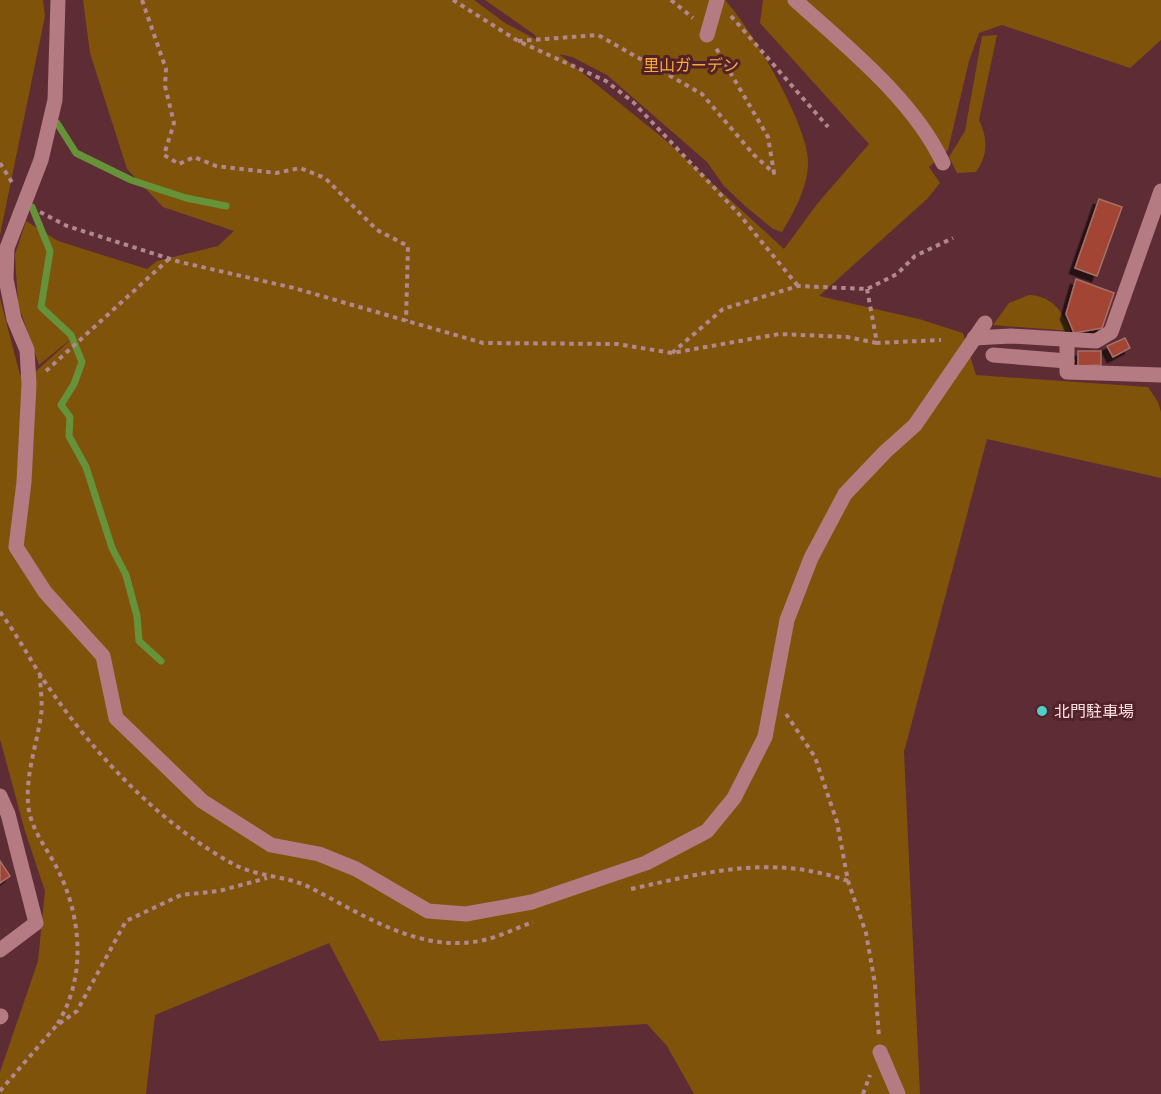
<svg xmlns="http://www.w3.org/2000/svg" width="1161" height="1094" font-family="Mulish,'Noto Sans JP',sans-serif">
	<defs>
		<filter id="shadow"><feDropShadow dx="-5.5" dy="5.5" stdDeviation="0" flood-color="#0009"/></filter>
	</defs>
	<rect width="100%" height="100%" fill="#5d2c34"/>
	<g fill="#80530b">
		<path d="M 0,0 L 43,0 L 45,16 L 0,235 Z"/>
		<path d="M 83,0 L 474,0 L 505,23 L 537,40 L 535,35 L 485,0 L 725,0 C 751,28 809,126 808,163 C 808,187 794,212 782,232 L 773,229 L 745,206 L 724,186 L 707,162 L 607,75 L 572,57 L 559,54 L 664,139 L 784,249 L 817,204 L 869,144 L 760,23 L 763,0 L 1161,0 L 1161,40 L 1130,68 L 1002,25 L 979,33 L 969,61 L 948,150 L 929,167 L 940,183 L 927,199 L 819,296 L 919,319 L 963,333 L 976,375 L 1148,387 L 1158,402 L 1161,412 L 1161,478 L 987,439 L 904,752 L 920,1094 L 694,1094 L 667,1046 L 647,1024 L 380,1041 L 329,943 L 155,1015 L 146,1094 L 0,1094 L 0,1072 L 38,961 L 45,891 L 25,831 L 0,739 L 0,298 L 20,375 L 34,373 L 78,333 L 39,365 L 18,304 L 15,255 L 26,221 L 58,241 L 147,269 L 157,261 L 218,246 L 234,231 L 163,207 L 127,169 L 90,53 Z"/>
		<path d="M 997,35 L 979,120 C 988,139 988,155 976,172 L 957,173 L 949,157 L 965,131 L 982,36 Z"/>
		<path d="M 1029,295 C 1052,296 1062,311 1071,331 L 993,325 L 1009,303 Z"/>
	</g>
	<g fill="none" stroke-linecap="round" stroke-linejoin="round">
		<g stroke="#66933a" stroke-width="7">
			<path d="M 57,123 L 76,153 L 131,180 L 186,198 L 226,206"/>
			<path d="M 32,207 L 50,251 L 41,307 L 71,335 L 82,362 L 74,384 L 61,405 L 70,417 L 69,436 L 86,467 L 112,548 L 126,575 L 137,616 L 139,641 L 161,661"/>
		</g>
	</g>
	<g fill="#a24434" stroke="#a77166" stroke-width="1.5" filter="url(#shadow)">
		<path d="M 1099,199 L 1122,207 L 1097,276 L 1075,268 Z"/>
		<path d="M 1076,279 L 1114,293 L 1102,328 L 1074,333 L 1066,314 Z"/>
		<path d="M 1125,338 L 1130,348 L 1113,357 L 1107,346 Z"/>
		<path d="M 1078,351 L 1101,351 L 1101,365 L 1078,366 Z"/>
		<path d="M 0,861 L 10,876 L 0,883 Z"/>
	</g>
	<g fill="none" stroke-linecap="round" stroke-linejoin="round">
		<g stroke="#b0888e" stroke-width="4" stroke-dasharray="4.5 4.5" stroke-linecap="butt">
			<path d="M 142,0 L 166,69 L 165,86 L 174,123 L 164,155 L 179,164 L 194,157 L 216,166 L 276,173 L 300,168 L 325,178 L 377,230 L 408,246 L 406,321"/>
			<path d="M 453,0 L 518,41 L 606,81 L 633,102 L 738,213 L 798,286"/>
			<path d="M 671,0 L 693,18"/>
			<path d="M 731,16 L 828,127"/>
			<path d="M 518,41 L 598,35 L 702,94 L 754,155 L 774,173 L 768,137 L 716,48"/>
			<path d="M 0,163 L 13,184"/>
			<path d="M 40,212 L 67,226 L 180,262 L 294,288 L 483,343 L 617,344 L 672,353 L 779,334 L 847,337 L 877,343"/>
			<path d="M 867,289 L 877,343 L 941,340"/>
			<path d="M 672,353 L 723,309 L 798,286 L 867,289 L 897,274 L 915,256 L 953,238"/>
			<path d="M 46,371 L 170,258"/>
			<path d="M 0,612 C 15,632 26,652 39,673 C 88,748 156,822 235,865 C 259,877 287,876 309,887 C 360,913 414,950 473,942 C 493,940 514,929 533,922"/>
			<path d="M 40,674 C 40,687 43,702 41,715 C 37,744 26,773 28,802 C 29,827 46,847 57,868 C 82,917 87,979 56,1026"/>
			<path d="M 786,714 L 815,757 L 837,822 L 848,881 L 866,933 L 875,984 L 879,1037"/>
			<path d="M 631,889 C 708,872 771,854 848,881"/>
			<path d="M 0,1091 L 56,1026 L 77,1011 L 126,921 L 181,895 L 219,891 L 267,878"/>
			<path d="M 863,1094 L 870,1075"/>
		</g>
		<g stroke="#b47b82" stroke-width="15">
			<path d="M 58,0 L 55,100 L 41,160 L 7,248 L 6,279 L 14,319 L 27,350 L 29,384 L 24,482 L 16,547 L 45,592 L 103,656 L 116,718 L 202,801 L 271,845 L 319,854 L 356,869 L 428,911 L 466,914 L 532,902 L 646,863 L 707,831 L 734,798 L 765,737 L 787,620 L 811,558 L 845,494 L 885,452 L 915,425 L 985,323"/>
			<path d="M 795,0 C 846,46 914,100 943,163"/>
			<path d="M 707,35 L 717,0"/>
			<path d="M 974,338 L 1011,336 L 1096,341 L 1111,332 L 1161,191"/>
			<path d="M 1067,340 L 1067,372 L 1161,375"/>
			<path d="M 993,355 L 1067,361"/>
			<path d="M 0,796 L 8,814 L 36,923 L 0,950"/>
			<path d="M 0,1017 L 1,1016"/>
			<path d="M 880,1052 L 898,1094"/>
		</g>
	</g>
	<circle fill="#53cdc9" stroke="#52222a" stroke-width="2" cx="1042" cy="711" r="6"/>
	<g text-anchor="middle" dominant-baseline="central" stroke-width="6" stroke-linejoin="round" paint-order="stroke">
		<g font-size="16" fill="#feac31" stroke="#52222a">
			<text x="691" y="65">里山ガーデン</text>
		</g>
		<g font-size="16" fill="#ffdfe2" stroke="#52222a" text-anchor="start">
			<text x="1054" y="711">北門駐車場</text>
		</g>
	</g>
</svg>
